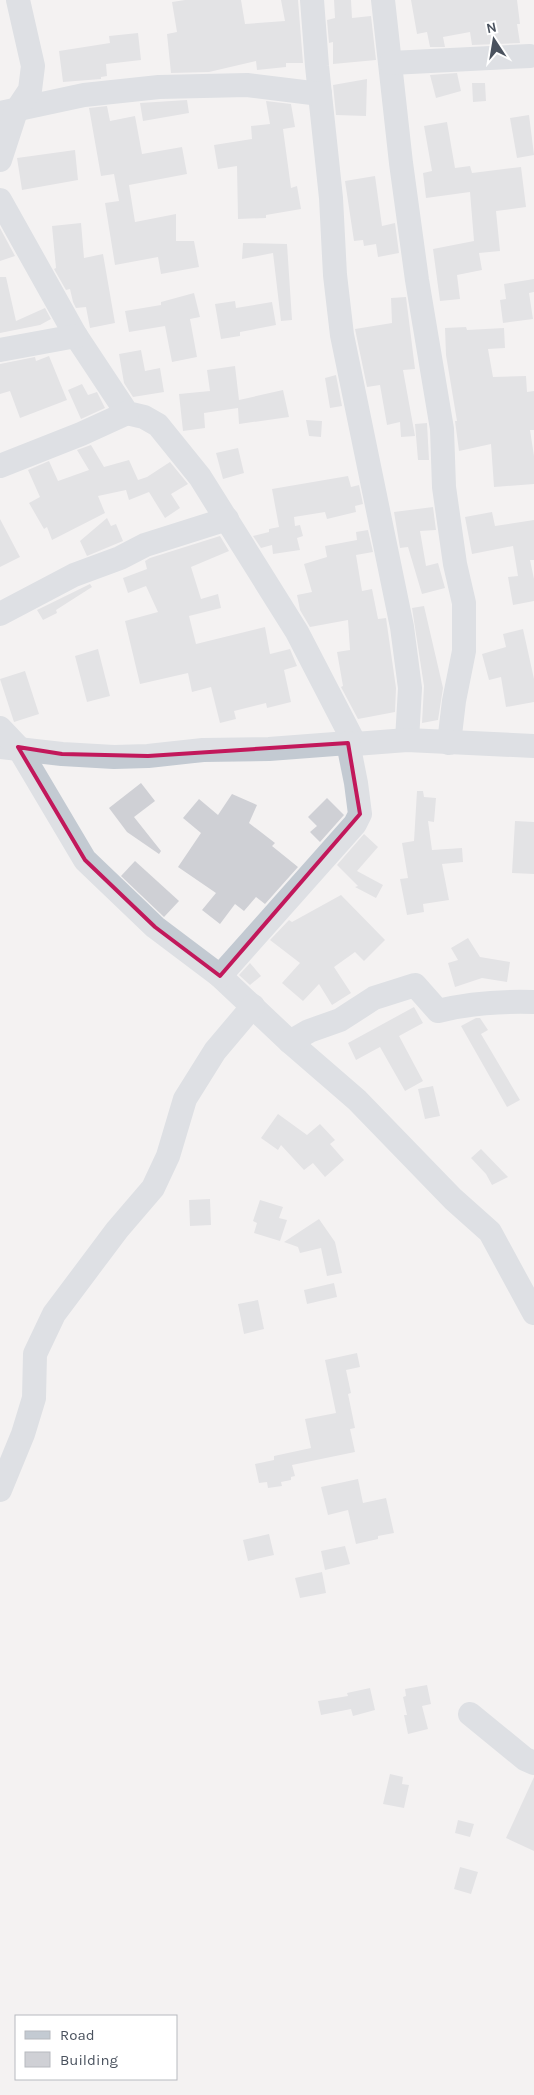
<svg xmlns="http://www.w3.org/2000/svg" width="534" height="2095" font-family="Karla,sans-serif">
	<rect width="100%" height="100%" fill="#f4f2f2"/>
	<g fill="#cfd0d5">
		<path d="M 185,0 L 241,0 L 245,24 L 285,21 L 281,0 L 298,0 L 303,63 L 286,63 L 286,67 L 257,70 L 256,61 L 209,72 L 171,73 L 167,34 L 177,32 L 172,2 Z"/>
		<path d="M 334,0 L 351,0 L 352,18 L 371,16 L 376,60 L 333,64 L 333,42 L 329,43 L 327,20 L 335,18 Z"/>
		<path d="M 411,0 L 517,0 L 520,24 L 517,24 L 520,43 L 472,45 L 470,32 L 443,37 L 445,47 L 430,47 L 427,32 L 417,34 Z"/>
		<path d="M 138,33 L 141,60 L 106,64 L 107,76 L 101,77 L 101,79 L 63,82 L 59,51 L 110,43 L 109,36 Z"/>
		<path d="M 457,73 L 461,91 L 436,98 L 430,75 Z"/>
		<path d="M 367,79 L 366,116 L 336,115 L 333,85 Z"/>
		<path d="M 472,83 L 485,83 L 486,101 L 473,102 Z"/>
		<path d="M 187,100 L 189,113 L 143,121 L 140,103 Z"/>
		<path d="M 266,101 L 291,104 L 295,127 L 283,129 L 291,188 L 297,186 L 301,209 L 266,215 L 266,218 L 238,219 L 237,166 L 218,169 L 214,145 L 252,139 L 251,126 L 270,124 Z"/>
		<path d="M 107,106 L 110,121 L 135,116 L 142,154 L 182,147 L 187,174 L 129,185 L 135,222 L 176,214 L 176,241 L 194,241 L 199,267 L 161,274 L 158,257 L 115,265 L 105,203 L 119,201 L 114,174 L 101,176 L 89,108 Z"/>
		<path d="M 529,115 L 534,155 L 517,158 L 510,118 Z"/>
		<path d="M 447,122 L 455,168 L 470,166 L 472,173 L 521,167 L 526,207 L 496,211 L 500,251 L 479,253 L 482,270 L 457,275 L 460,299 L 440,301 L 433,249 L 474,241 L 470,192 L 426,198 L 423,173 L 432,171 L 424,126 Z"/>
		<path d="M 75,150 L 78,180 L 22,190 L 17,158 Z"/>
		<path d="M 375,176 L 382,226 L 395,223 L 399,253 L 378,257 L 376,244 L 364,246 L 363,240 L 354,241 L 345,181 Z"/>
		<path d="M 81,223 L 84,258 L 103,254 L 115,323 L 90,328 L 86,307 L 76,308 L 73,302 L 70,289 L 66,290 L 54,269 L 56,268 L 52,226 Z"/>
		<path d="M 0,228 L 15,256 L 0,261 Z"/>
		<path d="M 243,243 L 287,244 L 292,320 L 281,321 L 273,253 L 242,259 Z"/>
		<path d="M 0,277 L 6,277 L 16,321 L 45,308 L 51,319 L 40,325 L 0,333 Z"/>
		<path d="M 534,279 L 534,292 L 529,293 L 533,319 L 503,323 L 500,300 L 506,299 L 504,284 Z"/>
		<path d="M 194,293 L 200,317 L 190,319 L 197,357 L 172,362 L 165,326 L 129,332 L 125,311 L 161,305 L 161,302 Z"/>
		<path d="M 406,297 L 415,369 L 403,370 L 415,436 L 401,437 L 400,422 L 387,425 L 380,385 L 367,387 L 355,329 L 392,323 L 391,298 Z"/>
		<path d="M 235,301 L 236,308 L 272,302 L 276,325 L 240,332 L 240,336 L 221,339 L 215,304 Z"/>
		<path d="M 466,327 L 467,330 L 504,328 L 505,348 L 488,349 L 493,377 L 526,376 L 527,392 L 534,391 L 534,430 L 530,430 L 534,456 L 534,484 L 494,487 L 491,444 L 459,451 L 455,421 L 457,421 L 446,355 L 445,328 Z"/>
		<path d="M 141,350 L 145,371 L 160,368 L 164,392 L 133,397 L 124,383 L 119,354 Z"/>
		<path d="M 49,356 L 67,400 L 20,418 L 10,391 L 0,394 L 0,364 L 35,357 L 36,361 Z"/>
		<path d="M 235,366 L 239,400 L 283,390 L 289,417 L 239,424 L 238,408 L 204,413 L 205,428 L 183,431 L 179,394 L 210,391 L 207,370 Z"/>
		<path d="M 336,375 L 342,406 L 330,408 L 325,378 Z"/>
		<path d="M 82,384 L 88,395 L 97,392 L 105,408 L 81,419 L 68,390 Z"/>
		<path d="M 306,420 L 322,421 L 321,437 L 309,436 Z"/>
		<path d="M 427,423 L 429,460 L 418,460 L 415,424 Z"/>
		<path d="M 91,445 L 104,467 L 129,460 L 138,480 L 147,477 L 170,462 L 188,484 L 171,494 L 180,508 L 165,518 L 149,492 L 129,500 L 126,490 L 98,496 L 105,513 L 52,540 L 47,527 L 44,529 L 29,503 L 40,497 L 28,470 L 49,461 L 58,481 L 89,470 L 77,450 Z"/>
		<path d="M 238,448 L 244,473 L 223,479 L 216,453 Z"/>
		<path d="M 348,476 L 351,487 L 359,485 L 363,504 L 355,506 L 356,512 L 327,519 L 325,512 L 294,517 L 295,526 L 300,525 L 303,536 L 297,538 L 300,550 L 273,554 L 272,545 L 261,548 L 253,536 L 269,532 L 269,529 L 279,527 L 272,489 Z"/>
		<path d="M 433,507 L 436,530 L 420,531 L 426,566 L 438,563 L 445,588 L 422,594 L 408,547 L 400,548 L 394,512 Z"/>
		<path d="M 492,512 L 495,526 L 534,520 L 534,560 L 530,560 L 534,579 L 534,601 L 513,605 L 508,577 L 518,576 L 513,546 L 472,554 L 465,517 Z"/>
		<path d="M 107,518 L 111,526 L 116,524 L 123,541 L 87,556 L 80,541 Z"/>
		<path d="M 0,519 L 20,557 L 0,567 Z"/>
		<path d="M 368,530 L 373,552 L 356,555 L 362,591 L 372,589 L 378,619 L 386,618 L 396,688 L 395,712 L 358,719 L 341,687 L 343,686 L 337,652 L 350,650 L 348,620 L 310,627 L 300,610 L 297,595 L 312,592 L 304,564 L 327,557 L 325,546 L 357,540 L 356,532 Z"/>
		<path d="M 220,536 L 229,551 L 191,567 L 201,599 L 218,594 L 221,608 L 189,616 L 196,644 L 265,627 L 270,654 L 290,649 L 297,666 L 284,670 L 291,702 L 267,708 L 266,703 L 234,711 L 236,719 L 220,723 L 211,687 L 192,692 L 188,673 L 140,684 L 125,621 L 158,612 L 146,586 L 128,593 L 123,578 L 147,569 L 145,561 L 150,558 Z"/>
		<path d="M 90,584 L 92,587 L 56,610 L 57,613 L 43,620 L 37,610 Z"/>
		<path d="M 424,606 L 443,688 L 438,720 L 422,723 L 424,686 L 412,608 Z"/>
		<path d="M 523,629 L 534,679 L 534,702 L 506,707 L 501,677 L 489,680 L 482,654 L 506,647 L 503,634 Z"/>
		<path d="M 98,649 L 110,696 L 87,702 L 75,656 Z"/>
		<path d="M 25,671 L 39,714 L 14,722 L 0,679 Z"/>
		<path d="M 141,783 L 155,801 L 134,817 L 161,851 L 159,854 L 127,832 L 109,808 Z"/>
		<path d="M 417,791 L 423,791 L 424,797 L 436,798 L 434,822 L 428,821 L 432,850 L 462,848 L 463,862 L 442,864 L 449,900 L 423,904 L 424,912 L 407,915 L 400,879 L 408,878 L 402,843 L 414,841 Z"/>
		<path d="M 232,794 L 257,805 L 249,823 L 275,843 L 272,846 L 298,867 L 265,904 L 256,897 L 244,911 L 235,904 L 220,924 L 202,910 L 216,893 L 178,867 L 201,833 L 183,818 L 199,799 L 218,815 Z"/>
		<path d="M 327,798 L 344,815 L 320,842 L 310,832 L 317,826 L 308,817 Z"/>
		<path d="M 515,821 L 534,822 L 534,874 L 512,873 Z"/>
		<path d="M 364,834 L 378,847 L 357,871 L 383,885 L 376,898 L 355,887 L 358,886 L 337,865 Z"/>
		<path d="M 135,861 L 179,901 L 164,917 L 121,876 Z"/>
		<path d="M 341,895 L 385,940 L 364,961 L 355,952 L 334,967 L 351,993 L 332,1005 L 319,984 L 303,1001 L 282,983 L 300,963 L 270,940 L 289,920 L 292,922 Z"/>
		<path d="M 468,938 L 480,957 L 510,962 L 507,982 L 482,978 L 455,987 L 448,963 L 458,960 L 451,948 Z"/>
		<path d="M 250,963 L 261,976 L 250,985 L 239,975 Z"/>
		<path d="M 414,1007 L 423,1023 L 399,1036 L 423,1081 L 405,1091 L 380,1047 L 356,1060 L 348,1043 Z"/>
		<path d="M 476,1018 L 480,1018 L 488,1030 L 481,1034 L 520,1100 L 507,1107 L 461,1026 Z"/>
		<path d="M 433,1086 L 440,1116 L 425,1119 L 418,1089 Z"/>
		<path d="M 278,1114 L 307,1135 L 320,1124 L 335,1140 L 330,1144 L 344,1160 L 325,1177 L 313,1163 L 304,1170 L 281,1145 L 278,1150 L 261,1138 Z"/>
		<path d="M 481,1149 L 508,1177 L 492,1185 L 486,1174 L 471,1158 Z"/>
		<path d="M 210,1199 L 211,1225 L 190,1226 L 189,1200 Z"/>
		<path d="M 260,1200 L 283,1207 L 279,1218 L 287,1220 L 280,1241 L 254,1233 L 257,1223 L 253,1221 Z"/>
		<path d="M 319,1219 L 335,1242 L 342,1273 L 327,1276 L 321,1248 L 300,1253 L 298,1247 L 284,1242 Z"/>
		<path d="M 334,1283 L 337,1297 L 307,1304 L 304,1290 Z"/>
		<path d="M 258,1300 L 264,1329 L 244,1334 L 238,1304 Z"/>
		<path d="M 357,1353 L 360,1367 L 346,1370 L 351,1393 L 348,1394 L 355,1428 L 350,1429 L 355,1452 L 292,1465 L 295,1476 L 291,1477 L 291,1480 L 281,1482 L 282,1486 L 268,1488 L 267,1482 L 259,1483 L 255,1464 L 274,1460 L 274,1456 L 311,1448 L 305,1419 L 336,1413 L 325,1360 Z"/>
		<path d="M 358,1479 L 363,1503 L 386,1498 L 394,1533 L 378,1536 L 378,1539 L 356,1544 L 348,1510 L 328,1515 L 321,1487 Z"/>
		<path d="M 269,1534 L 274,1555 L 248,1561 L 243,1540 Z"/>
		<path d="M 345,1546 L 350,1564 L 325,1570 L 321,1551 Z"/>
		<path d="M 322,1572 L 326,1593 L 300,1598 L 295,1578 Z"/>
		<path d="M 427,1685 L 431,1704 L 422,1706 L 428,1729 L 408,1734 L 404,1715 L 407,1715 L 403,1697 L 406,1696 L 405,1689 Z"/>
		<path d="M 370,1688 L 375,1710 L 353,1716 L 351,1709 L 321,1715 L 318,1701 L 348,1696 L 347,1693 Z"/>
		<path d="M 390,1774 L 403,1777 L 402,1784 L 409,1785 L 404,1808 L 383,1804 Z"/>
		<path d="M 534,1777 L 534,1851 L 506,1838 Z"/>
		<path d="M 458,1820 L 474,1824 L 470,1837 L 455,1833 Z"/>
		<path d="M 460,1867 L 478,1872 L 471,1894 L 454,1889 Z"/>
	</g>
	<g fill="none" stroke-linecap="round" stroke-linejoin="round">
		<g stroke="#c3cad2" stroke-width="24">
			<path d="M 312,0 L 317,66 L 331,198 L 335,275 L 342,335 L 402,627 L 410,688 L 407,740"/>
			<path d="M 383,0 L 401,163 L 417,280 L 442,429 L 444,487 L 455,564 L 464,603 L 464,651 L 454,701 L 449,743"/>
			<path d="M 391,63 L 530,56"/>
			<path d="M 0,113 L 84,95 L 159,87 L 247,85 L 320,94"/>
			<path d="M 0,160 L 16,111 L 30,90 L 33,66 L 18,0"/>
			<path d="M 0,200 L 76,336 L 127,413 L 144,417 L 158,425 L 200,477 L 297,632 L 355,744 L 348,743 L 269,749 L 203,750 L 148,756 L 114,757 L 62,754 L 0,747"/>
			<path d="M 0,350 L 76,336"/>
			<path d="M 0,466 L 81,434 L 127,413"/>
			<path d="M 0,614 L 74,575 L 120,558 L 145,545 L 227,519"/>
			<path d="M 0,728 L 18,747 L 85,860 L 155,927 L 220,976 L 290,1042 L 357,1100 L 453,1199 L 490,1232 L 534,1313"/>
			<path d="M 355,744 L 407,740 L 534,746"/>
			<path d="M 220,976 L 355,824 L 360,814 L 356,783 L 348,743"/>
			<path d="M 290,1042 L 309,1031 L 340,1020 L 374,998 L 415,985 L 438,1011 C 470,1003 501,1001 534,1002"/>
			<path d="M 0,1490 L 23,1434 L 34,1398 L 35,1354 L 54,1314 L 117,1230 L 153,1188 L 168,1156 L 185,1099 L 215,1051 L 253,1006"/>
			<path d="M 470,1714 L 525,1759 L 534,1763"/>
		</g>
	</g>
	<path d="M0 0H534V2095H0ZM 348,743 L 360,814 L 220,976 L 155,927 L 85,860 L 18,747 L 62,754 L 148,756 Z" fill="#f4f2f2" fill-opacity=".55" fill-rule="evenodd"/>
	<path fill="none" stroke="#c2185b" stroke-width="4" stroke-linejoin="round" d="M 348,743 L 360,814 L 220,976 L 155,927 L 85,860 L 18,747 L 62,754 L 148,756 Z"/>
	<rect x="15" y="2015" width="162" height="65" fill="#ffffff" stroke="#b7babf"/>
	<rect x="25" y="2031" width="25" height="8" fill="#c3cad2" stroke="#b7babf"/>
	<text x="60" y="2040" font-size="15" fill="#4a525e">Road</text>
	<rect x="25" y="2052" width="25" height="15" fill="#cfd0d5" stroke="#b7babf"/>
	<text x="60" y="2065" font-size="15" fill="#4a525e">Building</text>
	<g transform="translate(494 40) rotate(348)" stroke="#ffffff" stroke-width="4" paint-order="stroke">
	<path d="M0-4L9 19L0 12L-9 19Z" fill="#4a525e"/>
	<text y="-8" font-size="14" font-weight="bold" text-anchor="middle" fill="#4a525e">N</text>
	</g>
</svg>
